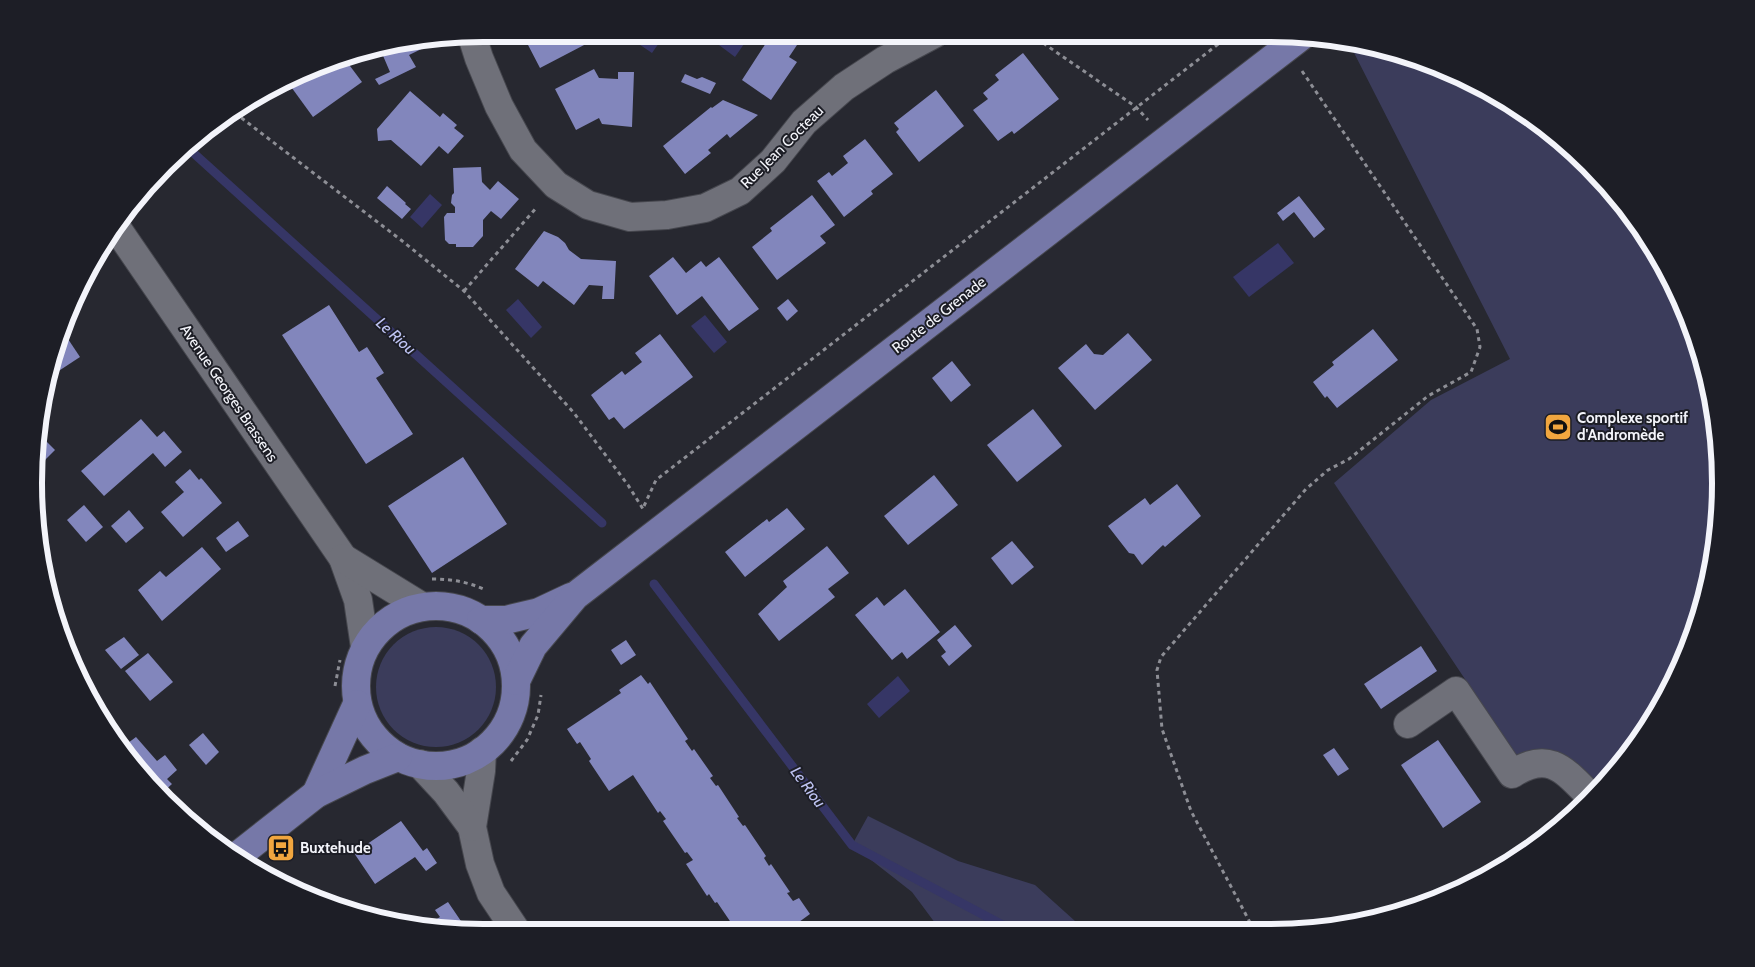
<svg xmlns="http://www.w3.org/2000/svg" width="1755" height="967" font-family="Cabin,sans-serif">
	<rect width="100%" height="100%" fill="#272830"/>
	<g fill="#3b3c5b">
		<path d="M 1349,43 L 1388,49 L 1496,94 L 1568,145 L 1629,212 L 1675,284 L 1706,367 L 1720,454 L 1717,542 L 1697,628 L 1661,708 L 1590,801 L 1550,776 L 1523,766 L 1334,483 L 1431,400 L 1510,359 Z"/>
		<circle cx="436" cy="687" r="60"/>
		<path d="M 868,816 L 958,861 L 1035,885 L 1085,930 L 941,931 L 912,892 L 852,845 Z"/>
	</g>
	<g fill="#363666">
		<path d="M 624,34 L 652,34 L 661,40 L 652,53 Z"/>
		<path d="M 727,34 L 751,34 L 735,57 L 719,45 Z"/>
		<path d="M 430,194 L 442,205 L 422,228 L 410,217 Z"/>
		<path d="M 1278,243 L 1294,263 L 1249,297 L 1233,277 Z"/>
		<path d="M 518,299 L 542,327 L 531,338 L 506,310 Z"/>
		<path d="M 705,315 L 727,342 L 714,353 L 691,326 Z"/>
		<path d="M 898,676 L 910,691 L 879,718 L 867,704 Z"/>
	</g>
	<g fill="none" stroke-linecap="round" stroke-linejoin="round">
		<g stroke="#363666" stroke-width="9">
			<path d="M 189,149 L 602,523"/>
			<path d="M 654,584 L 852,845 L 1012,930"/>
		</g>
	</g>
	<g fill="#8286bc">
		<path d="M 536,34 L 581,34 L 586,44 L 540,68 L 527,43 L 538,37 Z"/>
		<path d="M 759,34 L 781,34 L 797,45 L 789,57 L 797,62 L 771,100 L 742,80 L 766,43 L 757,37 Z"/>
		<path d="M 1153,35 L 1164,35 L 1157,40 Z"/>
		<path d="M 436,42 L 409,55 L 416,67 L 379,85 L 375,79 L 390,72 L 381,51 Z"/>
		<path d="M 1023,53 L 1059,99 L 1014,134 L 1012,131 L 998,141 L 973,110 L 988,99 L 983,93 L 999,80 L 995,75 Z"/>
		<path d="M 340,58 L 344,58 L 362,82 L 313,117 L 289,84 Z"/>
		<path d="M 594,69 L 599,78 L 618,79 L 618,72 L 634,72 L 632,127 L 602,124 L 599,118 L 576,130 L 555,89 Z"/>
		<path d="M 685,74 L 697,79 L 702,77 L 716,83 L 710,94 L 681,82 Z"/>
		<path d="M 936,90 L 964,126 L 919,162 L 896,132 L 899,129 L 894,123 Z"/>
		<path d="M 410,91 L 440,117 L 443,113 L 457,125 L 454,128 L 464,136 L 448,154 L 439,146 L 421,166 L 391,140 L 378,141 L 377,129 Z"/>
		<path d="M 723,100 L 758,115 L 730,138 L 727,134 L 708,150 L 711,153 L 685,174 L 663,146 L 711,107 L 712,108 Z"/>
		<path d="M 865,139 L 893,174 L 871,191 L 873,194 L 844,217 L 817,181 L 829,172 L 832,176 L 848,163 L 843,156 Z"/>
		<path d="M 481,167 L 482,182 L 490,190 L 498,181 L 519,199 L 501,219 L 491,211 L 483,220 L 483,236 L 473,247 L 456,247 L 456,244 L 449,244 L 445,240 L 444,217 L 447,213 L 455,213 L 455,207 L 451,203 L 452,195 L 454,193 L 453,168 Z"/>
		<path d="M 387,186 L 406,203 L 405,204 L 411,209 L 402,219 L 377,198 Z"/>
		<path d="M 812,195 L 835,225 L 820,236 L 826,243 L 777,280 L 752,247 L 772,231 L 770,228 Z"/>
		<path d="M 1299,196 L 1325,229 L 1314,238 L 1294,212 L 1283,221 L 1277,213 Z"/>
		<path d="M 544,231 L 558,237 L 565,243 L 569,250 L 581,259 L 616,261 L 614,299 L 602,299 L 603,286 L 589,285 L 574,305 L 543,281 L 538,287 L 515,269 Z"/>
		<path d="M 673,257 L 686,273 L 701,261 L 706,267 L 719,257 L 759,309 L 729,331 L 702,296 L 677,315 L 649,276 Z"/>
		<path d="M 788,299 L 798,311 L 787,321 L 777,308 Z"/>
		<path d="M 329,305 L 359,352 L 367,347 L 384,373 L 376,378 L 413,434 L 366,464 L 282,335 Z"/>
		<path d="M 1373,329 L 1398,360 L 1337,408 L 1327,396 L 1325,398 L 1313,382 L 1334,365 L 1332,362 Z"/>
		<path d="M 64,333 L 80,357 L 48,378 L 49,367 Z"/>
		<path d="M 1128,333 L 1152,360 L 1095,410 L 1058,368 L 1086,344 L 1094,354 L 1103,355 Z"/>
		<path d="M 660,334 L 693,377 L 624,429 L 614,417 L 609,420 L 591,395 L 622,371 L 625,375 L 642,362 L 635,353 Z"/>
		<path d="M 952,361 L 971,385 L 951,402 L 932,378 Z"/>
		<path d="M 1033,409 L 1062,446 L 1017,482 L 987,445 Z"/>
		<path d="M 141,419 L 157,437 L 164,431 L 182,452 L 165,467 L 153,453 L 104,496 L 81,471 Z"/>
		<path d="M 42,437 L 55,450 L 40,465 Z"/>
		<path d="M 463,457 L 507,524 L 432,573 L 388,506 Z"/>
		<path d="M 190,469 L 199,480 L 201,478 L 203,480 L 222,503 L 183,537 L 161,512 L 184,492 L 175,482 Z"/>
		<path d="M 934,475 L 958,505 L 908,545 L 884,516 Z"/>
		<path d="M 1177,484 L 1201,516 L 1165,547 L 1163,545 L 1142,565 L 1134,554 L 1129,553 L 1108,526 L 1145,498 L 1150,505 Z"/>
		<path d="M 84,505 L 103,527 L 86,542 L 67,520 Z"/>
		<path d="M 787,508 L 805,529 L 745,577 L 725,552 L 767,519 L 769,522 Z"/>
		<path d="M 129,510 L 144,528 L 126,543 L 111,526 Z"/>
		<path d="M 238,521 L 249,536 L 226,552 L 216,538 Z"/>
		<path d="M 1012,541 L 1034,567 L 1012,585 L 991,558 Z"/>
		<path d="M 827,546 L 849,573 L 828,589 L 835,597 L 779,641 L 758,614 L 787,587 L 783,581 Z"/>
		<path d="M 202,547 L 221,569 L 162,621 L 138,590 L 160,571 L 166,577 Z"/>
		<path d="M 905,589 L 940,632 L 907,659 L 902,652 L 892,660 L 855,615 L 877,597 L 884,606 Z"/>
		<path d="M 955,625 L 972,646 L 949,666 L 941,656 L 946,652 L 937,640 Z"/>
		<path d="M 124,637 L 139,655 L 121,669 L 105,650 Z"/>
		<path d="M 626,640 L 636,655 L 621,665 L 611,650 Z"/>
		<path d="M 1421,646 L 1437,671 L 1381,709 L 1364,684 Z"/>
		<path d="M 148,653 L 173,682 L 150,701 L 125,671 Z"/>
		<path d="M 641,675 L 648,684 L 650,682 L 688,739 L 685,741 L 692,751 L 694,749 L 713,776 L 710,778 L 716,786 L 718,785 L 739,817 L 737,818 L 743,826 L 745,825 L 766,856 L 764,858 L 769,866 L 771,864 L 790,892 L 787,893 L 793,901 L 799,898 L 810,914 L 799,922 L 802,926 L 794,931 L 733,931 L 736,930 L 717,902 L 715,903 L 709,894 L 707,896 L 686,864 L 693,860 L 687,852 L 685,853 L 663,821 L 666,819 L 660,811 L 658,813 L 633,775 L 609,791 L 589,761 L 591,759 L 580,742 L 577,744 L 567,729 L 621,693 L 619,690 Z"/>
		<path d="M 203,733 L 219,752 L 206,765 L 189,745 Z"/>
		<path d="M 136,737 L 157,761 L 165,755 L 177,770 L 167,779 L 172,784 L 162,793 L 146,780 L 124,746 Z"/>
		<path d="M 1438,740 L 1481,802 L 1443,828 L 1401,765 Z"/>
		<path d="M 1334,748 L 1349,769 L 1338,776 L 1323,755 Z"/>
		<path d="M 401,821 L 423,851 L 427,848 L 437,863 L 426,871 L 415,857 L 375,884 L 354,853 Z"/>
		<path d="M 448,902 L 465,927 L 469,932 L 454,932 L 424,927 L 440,917 L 435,910 Z"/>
	</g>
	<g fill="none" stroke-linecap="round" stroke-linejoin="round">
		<g stroke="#46474e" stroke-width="30">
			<g id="minor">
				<path d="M 472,36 L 479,58 L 499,106 L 523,150 L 556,185 L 588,205 L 630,217 L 667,215 L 705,208 L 740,191 L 773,161 L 804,122 L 844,87 L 885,60 L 934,34"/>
				<path d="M 116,227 L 343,558 L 358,600 L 365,647"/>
				<path d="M 343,558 L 421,606"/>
				<path d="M 1408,724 L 1456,691 L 1512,774 C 1550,749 1565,771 1592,798"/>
				<path d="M 482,751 L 481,771 L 472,827 L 480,864 L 491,893 L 517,932"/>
				<path d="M 420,764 L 446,792 L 472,827"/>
			</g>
		</g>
		<g stroke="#46474e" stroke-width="30">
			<g id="major">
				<circle cx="436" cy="686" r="80"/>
				<path d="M 481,620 L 506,620 L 539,612 L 571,597"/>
				<path d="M 516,681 L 533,646 L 575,596 L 1303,35"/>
				<path d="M 316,794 L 357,704"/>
				<path d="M 237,856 L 316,794 L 365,770 L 398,757"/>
			</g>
		</g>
		<g stroke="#8d8e95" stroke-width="3" stroke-dasharray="4 4" stroke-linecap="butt">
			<path d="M 1030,34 L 1136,107 L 1148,120"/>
			<path d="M 235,113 L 401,240 L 464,291 L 574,413 L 628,485 L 643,509"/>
			<path d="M 464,291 L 537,207"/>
			<path d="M 644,506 L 656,480 L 1230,35"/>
			<path d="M 432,579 C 452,579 468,582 486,590"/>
			<path d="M 335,686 L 340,660"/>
			<path d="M 511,761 L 527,740 L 538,715 L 541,695"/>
			<path d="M 1254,930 L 1191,811 L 1162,729 L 1157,670 L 1161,657 L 1306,489 L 1328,470 L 1349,459 L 1428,396 L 1471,372 L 1480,347 L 1477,329 L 1302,71"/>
		</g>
		<use href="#minor" stroke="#6f7079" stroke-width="28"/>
		<use href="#major" stroke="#7678a8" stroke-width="28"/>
	</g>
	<defs>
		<g id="stadium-square" transform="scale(1.4375)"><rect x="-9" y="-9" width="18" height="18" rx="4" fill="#f1a63f" stroke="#1d1e26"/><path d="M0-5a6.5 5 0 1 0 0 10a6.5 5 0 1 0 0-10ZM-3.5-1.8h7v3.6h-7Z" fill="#111"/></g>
		<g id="bus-square" transform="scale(1.4375)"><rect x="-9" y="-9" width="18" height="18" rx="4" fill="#f1a63f" stroke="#1d1e26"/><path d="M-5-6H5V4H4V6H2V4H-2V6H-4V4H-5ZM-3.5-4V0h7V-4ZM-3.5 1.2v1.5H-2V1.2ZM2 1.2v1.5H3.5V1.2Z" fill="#111"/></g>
	</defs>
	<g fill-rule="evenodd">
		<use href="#stadium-square" x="1558" y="427"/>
		<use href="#bus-square" x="281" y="848"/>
	</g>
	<g text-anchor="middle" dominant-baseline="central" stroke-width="4" stroke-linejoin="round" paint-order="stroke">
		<g font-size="15" fill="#f3f4fa" stroke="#1d1e26">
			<text transform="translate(782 147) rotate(-45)">Rue Jean Cocteau</text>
			<text transform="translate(939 315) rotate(-38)">Route de Grenade</text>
			<text transform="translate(229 393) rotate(56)">Avenue Georges Brassens</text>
		</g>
		<g font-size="15" font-weight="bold" fill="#f3f4fa" stroke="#1d1e26" text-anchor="start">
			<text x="1577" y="418">Complexe sportif<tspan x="1577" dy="17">d'Andromède</tspan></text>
			<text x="300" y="848">Buxtehude</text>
		</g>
		<g font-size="16" font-style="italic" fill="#bfc4f3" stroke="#1d1e26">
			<text transform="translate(396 336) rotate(42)">Le Riou</text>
			<text transform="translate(808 787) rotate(53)">Le Riou</text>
		</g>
	</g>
	<path d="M0 0H1755V967H0ZM483 42H1271A441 441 0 0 1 1712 483V483A441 441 0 0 1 1271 924H483A441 441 0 0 1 42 483V483A441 441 0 0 1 483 42Z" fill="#1d1e26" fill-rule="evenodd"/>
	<path fill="none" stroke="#f3f4fa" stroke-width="6" d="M483 42H1271A441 441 0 0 1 1712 483V483A441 441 0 0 1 1271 924H483A441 441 0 0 1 42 483V483A441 441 0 0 1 483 42Z"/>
</svg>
